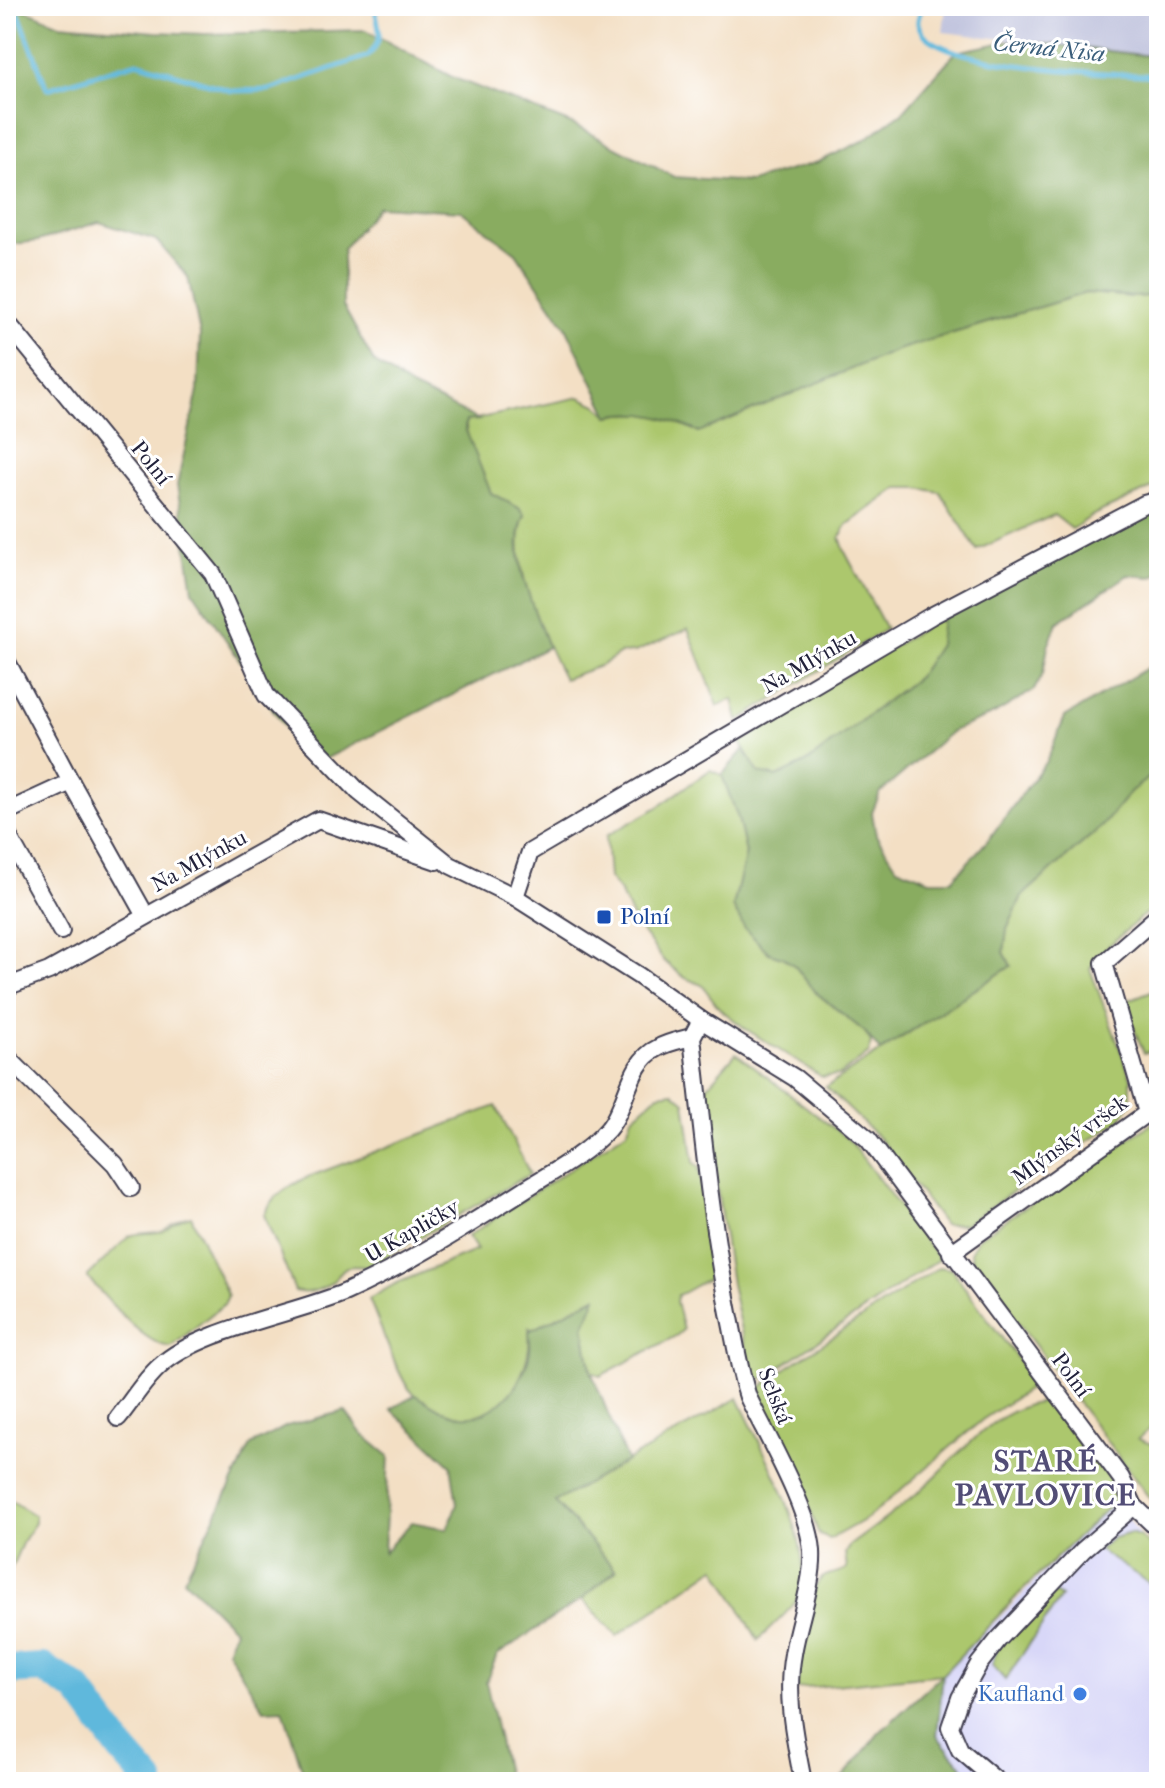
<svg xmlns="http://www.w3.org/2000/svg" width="1165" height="1788" font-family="'IM FELL French Canon',serif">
	<rect width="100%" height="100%" fill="#fff"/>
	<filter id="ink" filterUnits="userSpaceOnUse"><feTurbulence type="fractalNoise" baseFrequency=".0125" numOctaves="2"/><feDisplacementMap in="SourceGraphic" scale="16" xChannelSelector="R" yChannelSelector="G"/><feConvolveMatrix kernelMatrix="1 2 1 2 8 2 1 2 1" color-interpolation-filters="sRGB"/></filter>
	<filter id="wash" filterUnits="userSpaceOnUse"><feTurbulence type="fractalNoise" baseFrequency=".006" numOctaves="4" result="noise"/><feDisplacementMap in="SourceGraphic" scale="32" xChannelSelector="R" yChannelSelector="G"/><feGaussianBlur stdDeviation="1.8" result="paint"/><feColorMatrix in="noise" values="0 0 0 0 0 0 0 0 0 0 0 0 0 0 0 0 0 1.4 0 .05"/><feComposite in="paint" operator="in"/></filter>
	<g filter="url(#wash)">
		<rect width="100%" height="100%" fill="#f3dfc4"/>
		<path fill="#d8d7f8" d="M 1116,1500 L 1141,1537 L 1159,1554 L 1159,1782 L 975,1782 L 937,1736 L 943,1674 Z"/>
		<path fill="#bfc2dd" d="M 946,6 L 1159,6 L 1159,57 L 943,32 Z"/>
		<g fill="#acc76d" stroke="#677454" stroke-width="2">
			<path d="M 1086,293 L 1135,297 L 1159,295 L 1159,485 L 1095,514 L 1072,529 L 1054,515 L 977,550 L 940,492 L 918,488 L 898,488 L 847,525 L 840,537 L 845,552 L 886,629 L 738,721 L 733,699 L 718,706 L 688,629 L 635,652 L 621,653 L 602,665 L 564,679 C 544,640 505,556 525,515 C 515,502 503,503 492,494 C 484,487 464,432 466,421 L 580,397 L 597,405 L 609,416 C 643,409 668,418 699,432 L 897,350 Z"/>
			<path d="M 942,617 L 939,645 L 918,677 L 806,763 L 777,777 L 758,773 L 739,740 Z"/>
			<path d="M 710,770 L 722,775 L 738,818 L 746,853 L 733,907 L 745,929 L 769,952 L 782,957 L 795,966 L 814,991 L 865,1032 L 871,1042 L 869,1053 L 840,1075 L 822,1077 L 746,1029 L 720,1009 L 702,985 L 685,978 L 664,961 L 634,921 L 620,892 L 609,878 L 606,836 L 658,807 Z"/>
			<path d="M 1159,770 L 1159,902 L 1097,956 L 1090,969 L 1131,1078 L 1131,1104 L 1120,1120 L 965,1224 L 944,1225 L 881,1140 L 826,1087 L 1011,966 L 1004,952 L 1007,929 L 1022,896 L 1103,825 L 1130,791 Z"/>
			<path d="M 1159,988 L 1159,1048 L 1144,1053 L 1123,1002 Z"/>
			<path d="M 736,1053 L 849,1140 L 939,1259 L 753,1385 L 731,1284 L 703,1091 Z"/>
			<path d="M 673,1092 L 685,1102 L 694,1163 L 699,1167 L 714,1277 C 700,1281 691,1290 678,1295 L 676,1301 L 683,1330 L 676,1336 L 600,1376 L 591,1371 L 584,1327 L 595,1297 L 532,1330 L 529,1327 C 533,1358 516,1403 483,1415 C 466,1421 444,1413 430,1404 C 424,1400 415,1396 410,1390 C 398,1377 378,1319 369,1299 L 395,1284 L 477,1250 L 468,1236 L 627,1131 L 632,1118 L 659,1094 Z"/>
			<path d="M 496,1106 L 530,1174 L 368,1267 C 362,1267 353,1265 347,1267 C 341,1269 338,1277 333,1281 C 322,1290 308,1295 295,1291 L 264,1215 C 274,1194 287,1187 308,1177 Z"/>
			<path d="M 1159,1119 L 1159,1421 L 1138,1439 L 1159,1447 L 1159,1511 L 972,1261 L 971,1251 L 978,1238 Z"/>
			<path d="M 191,1216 L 228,1296 L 224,1304 L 171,1347 C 143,1345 107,1298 87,1277 L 129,1236 C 140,1232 151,1234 162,1231 C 172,1227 174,1220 191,1216 Z"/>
			<path d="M 939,1267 L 951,1269 L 1036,1384 L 982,1420 L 869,1517 L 830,1539 L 819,1535 L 804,1493 L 755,1395 L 758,1389 L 786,1368 Z"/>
			<path d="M 738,1398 C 760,1447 817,1541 800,1595 C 796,1606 768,1630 758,1640 L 716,1567 L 617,1636 L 582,1599 L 615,1571 L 554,1502 Z"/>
			<path d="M 1042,1402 C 1063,1405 1096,1461 1110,1479 L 1115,1491 L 1116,1500 L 1019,1594 L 943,1674 L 796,1689 C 799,1668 808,1595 819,1581 C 826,1572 838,1575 847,1568 L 845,1553 L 850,1545 C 875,1527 900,1509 923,1488 C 958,1457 993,1409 1042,1402 Z"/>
			<path d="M 6,1497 L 35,1516 L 35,1523 L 24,1539 L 6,1580 Z"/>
			<path d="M 1131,1533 L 1141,1537 L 1159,1554 L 1159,1589 L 1098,1550 L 1113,1538 Z"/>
			<path d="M 1055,1593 L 1061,1597 L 1005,1680 L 992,1665 L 997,1648 Z"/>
		</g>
		<g fill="#89ac60" stroke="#56674e" stroke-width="2">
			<path d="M 6,6 L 16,6 L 60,24 L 156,32 L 205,34 L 366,30 L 452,77 L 574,125 L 674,177 L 750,182 L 818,162 L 861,142 L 902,113 L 956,52 L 1014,40 L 1159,57 L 1159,295 L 1135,297 L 1086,293 L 897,350 L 699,432 C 668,418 643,409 609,416 L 566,327 L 516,253 L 461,211 L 378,206 L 343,249 L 343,306 L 374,362 L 411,387 L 479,420 L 466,421 L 465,428 L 491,493 L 519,508 L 525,515 C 506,554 535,609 548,647 L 311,766 L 193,591 L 177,485 L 198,391 L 200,334 L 188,277 L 156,240 L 99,222 L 38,241 L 14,244 L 6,238 Z"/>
			<path d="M 1159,506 L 1159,573 L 1151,577 L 1128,575 L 1057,623 L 1048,646 L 1043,674 L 1034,690 L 994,714 L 952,731 L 880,793 L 872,813 L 876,835 L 897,867 L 930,880 L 952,880 L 988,840 L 1047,760 L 1065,717 L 1159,661 L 1159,770 L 1131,791 L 1103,825 L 1022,896 L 1007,929 L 1004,952 L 1011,966 L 880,1051 L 865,1032 L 814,991 L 795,966 L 782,957 L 769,953 L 745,929 L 733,907 L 746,853 L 738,818 L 722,775 L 744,749 L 759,773 L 777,777 L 806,763 L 918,677 L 939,645 L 942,617 L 1146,509 Z"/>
			<path d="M 596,1297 L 584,1327 L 591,1371 L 627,1461 L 555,1502 L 616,1570 L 582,1599 L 497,1655 L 486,1682 L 508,1782 L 306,1782 L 283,1709 L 264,1710 L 227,1650 L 235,1630 L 184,1579 L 251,1445 L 287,1426 L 345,1411 L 362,1434 L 389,1456 L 384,1552 L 412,1522 L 447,1529 L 457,1504 L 451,1465 L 391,1409 L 416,1395 C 431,1404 444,1414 462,1416 C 496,1419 526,1382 530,1350 C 531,1344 529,1337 529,1331 Z"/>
			<path d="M 943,1674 L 937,1736 L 975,1782 L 839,1782 L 879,1733 Z"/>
		</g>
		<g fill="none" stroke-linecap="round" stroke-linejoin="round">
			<g stroke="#5eb8dc" stroke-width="5">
				<path d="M 16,6 L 47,89 L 137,62 L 232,91 L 269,90 L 368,56 C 385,38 379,28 374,6"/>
				<path d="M 923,6 C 921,12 917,17 918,23 C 927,70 1117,73 1159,76"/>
			</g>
			<path stroke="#5eb8dc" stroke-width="30" d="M 6,1670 L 43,1668 L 78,1690 L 121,1749 L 150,1782"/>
		</g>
	</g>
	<g filter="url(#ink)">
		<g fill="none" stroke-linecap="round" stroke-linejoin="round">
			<g stroke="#413e50" stroke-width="20">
				<g id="street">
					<path d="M 6,321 L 213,574 L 266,695 L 359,792 L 450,865 L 515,897 L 639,976 L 701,1020 L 795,1078 L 868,1139 L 1121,1478 L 1134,1506 L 1159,1530"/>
					<path d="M 6,660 L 71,782"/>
					<path d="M 6,812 L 71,782 L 146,916"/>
					<path d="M 6,832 L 61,931"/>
					<path d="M 515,897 L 530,852 L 931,616 L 1144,504 L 1159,500"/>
					<path d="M 6,987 L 49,971 L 318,820 L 437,861"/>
					<path d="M 701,1020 L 692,1037 C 702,1129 711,1222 729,1313 C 735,1341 739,1370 748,1397 C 767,1437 809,1508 812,1551 C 814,1582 798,1622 793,1654 C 785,1697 795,1739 803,1782"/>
					<path d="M 6,1056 L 115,1164 L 131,1188"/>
					<path d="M 951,1253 L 1147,1113 L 1104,963 L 1159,915"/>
					<path d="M 118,1418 C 132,1401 144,1380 160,1366 C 200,1329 295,1314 346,1292 C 410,1263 470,1224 530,1186 C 556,1170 587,1153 608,1129 C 628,1105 628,1062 658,1048 C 668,1042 681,1040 692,1037"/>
					<path d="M 998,1782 L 960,1750 L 950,1727 L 960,1698 L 979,1664 L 998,1640 L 1083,1550 L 1134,1506"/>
				</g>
			</g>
			<use href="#street" stroke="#fff" stroke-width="16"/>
		</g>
	</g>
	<rect fill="#1a4fb4" stroke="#fff" stroke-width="3" x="596" y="909" width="16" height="16" rx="4"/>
	<circle fill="#3f7fe0" stroke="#fff" stroke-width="3" cx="1080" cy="1694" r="8"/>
	<g text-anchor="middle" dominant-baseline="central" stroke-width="6" stroke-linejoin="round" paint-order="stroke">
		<g font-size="22" fill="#22223b" stroke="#fff">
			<text transform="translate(151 463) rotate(51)">Polní</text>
			<text transform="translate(809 662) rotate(-30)">Na Mlýnku</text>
			<text transform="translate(199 861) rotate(-29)">Na Mlýnku</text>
			<text transform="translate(1070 1140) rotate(-36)">Mlýnský vršek</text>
			<text transform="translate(412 1231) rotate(-30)">U Kapličky</text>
			<text transform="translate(1071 1375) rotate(53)">Polní</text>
			<text transform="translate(775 1396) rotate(69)">Selská</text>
		</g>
		<g font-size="22" fill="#164399" stroke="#fff" text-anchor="start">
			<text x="620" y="917">Polní</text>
		</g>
		<g font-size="22" fill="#366cbe" stroke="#fff" text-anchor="end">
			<text x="1064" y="1694">Kaufland</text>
		</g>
		<g font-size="24" font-style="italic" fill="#3a5e7b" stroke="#fff">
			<text transform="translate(1049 48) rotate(6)">Černá Nisa</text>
		</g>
		<g font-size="30" font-weight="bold" letter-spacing="2" fill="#524d76" stroke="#fff">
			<text x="1046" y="1461">STARÉ<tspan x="1046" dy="34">PAVLOVICE</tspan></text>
		</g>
	</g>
	<rect width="1165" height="1788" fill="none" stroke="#fff" stroke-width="32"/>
</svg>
